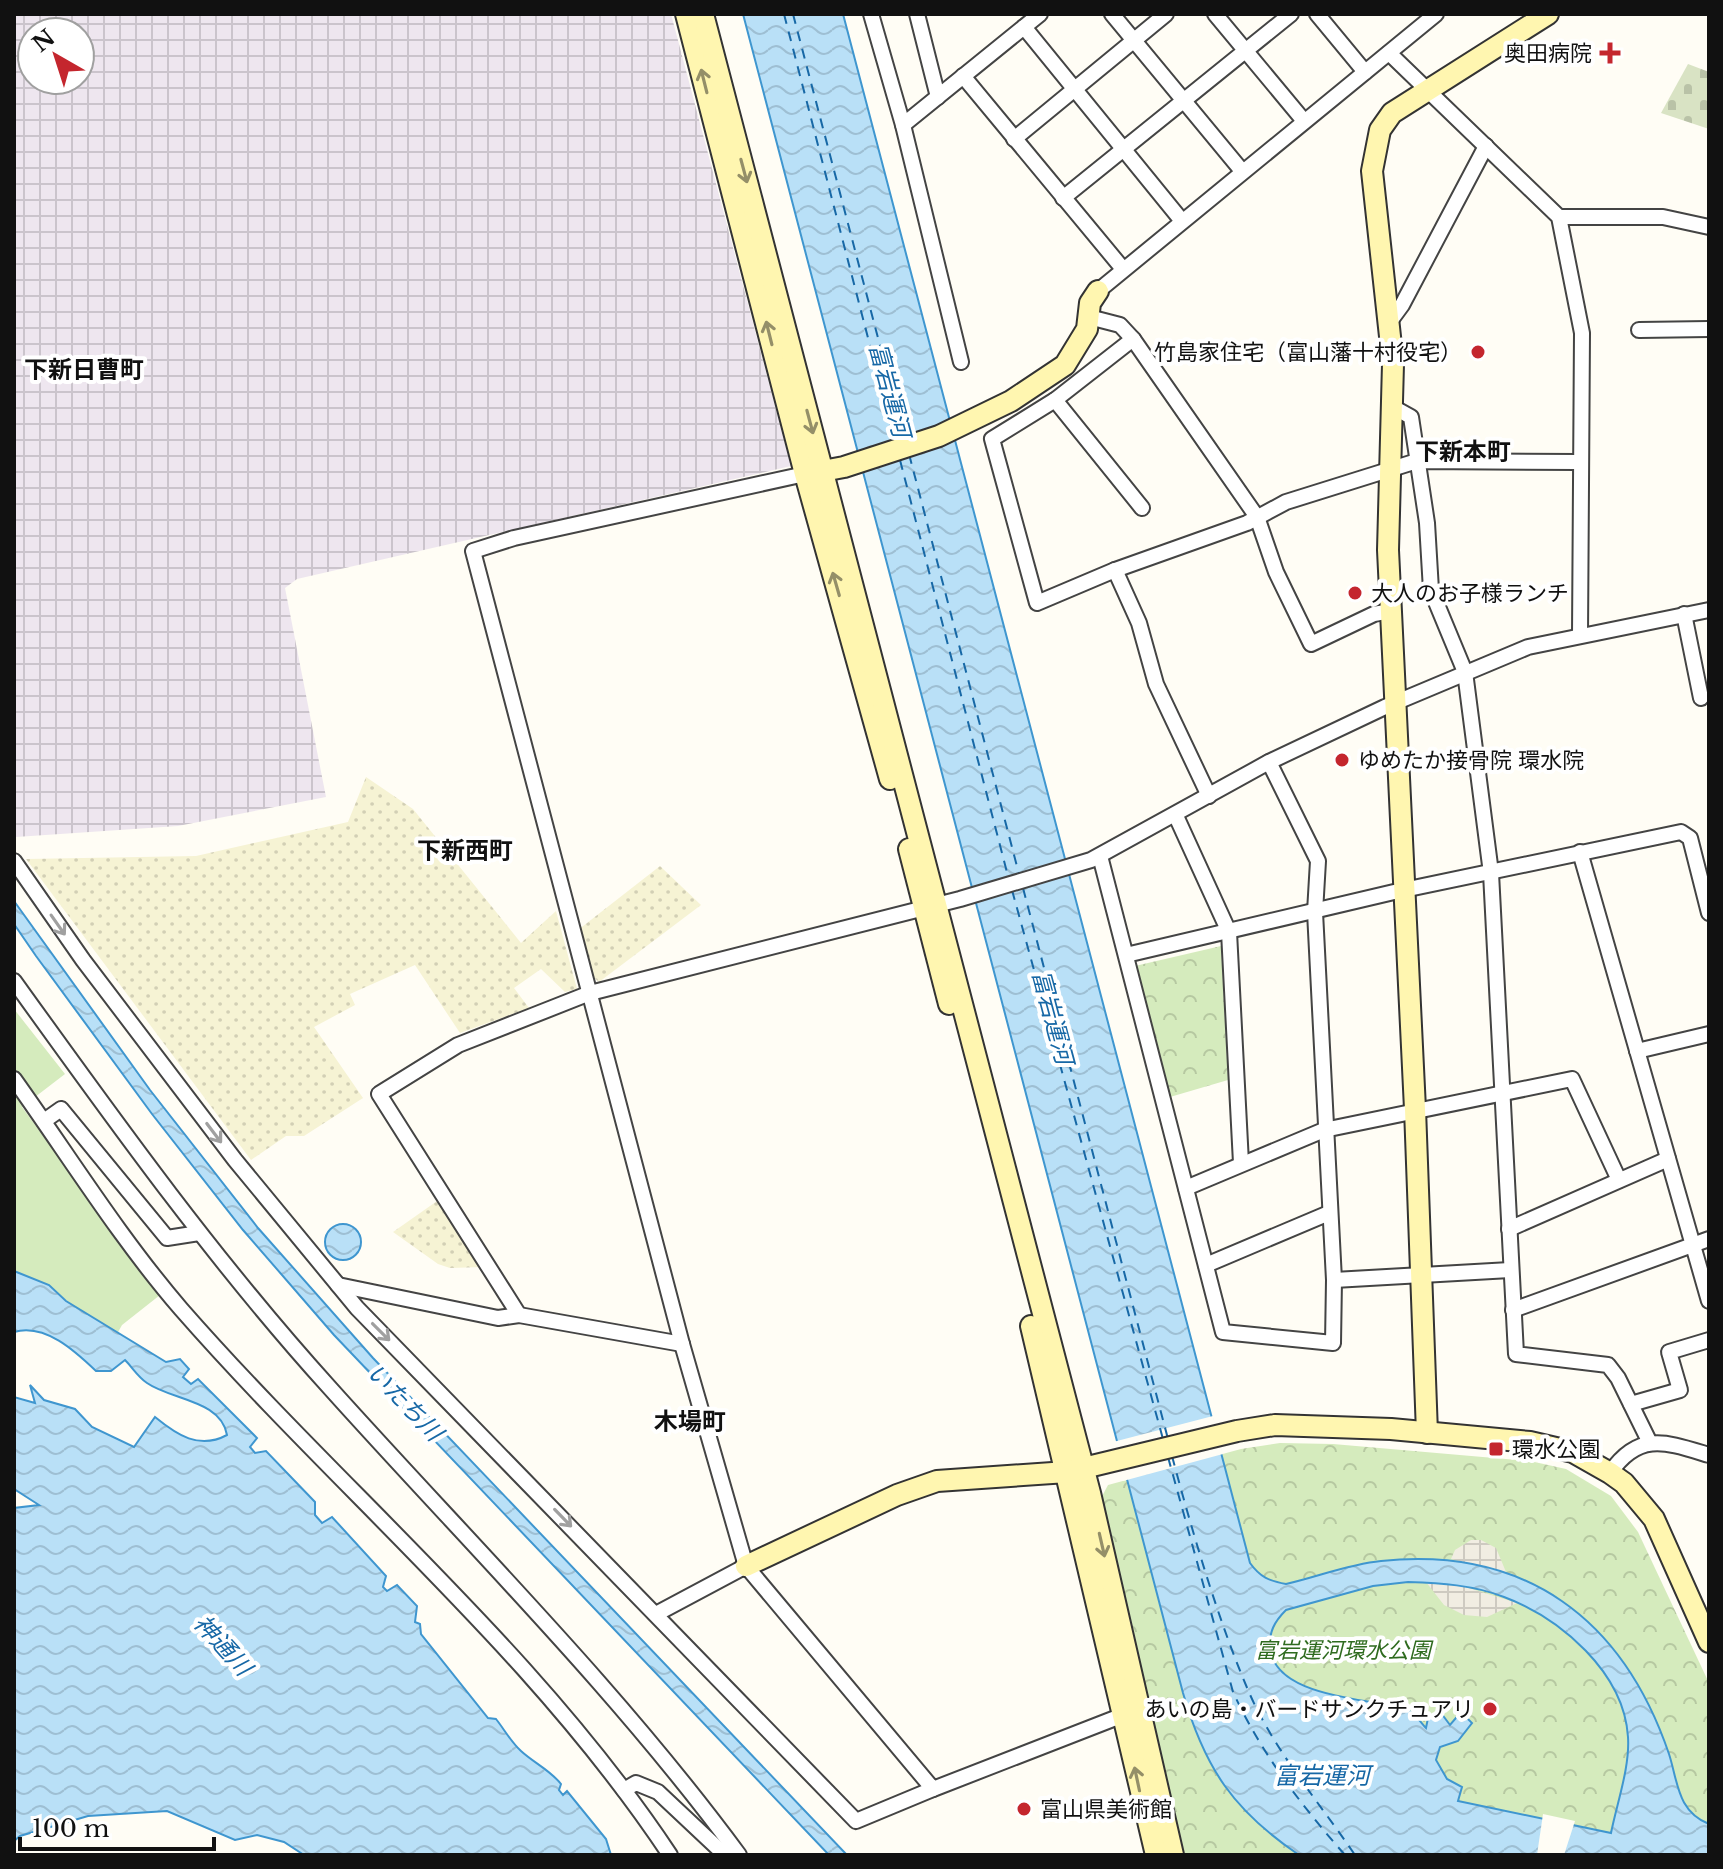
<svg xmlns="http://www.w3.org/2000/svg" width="1723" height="1869" font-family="'Libre Baskerville','Noto Sans JP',serif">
	<defs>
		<pattern id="industrial-grid" width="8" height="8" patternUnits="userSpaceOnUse" patternTransform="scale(2)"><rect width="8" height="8" fill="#eee6ef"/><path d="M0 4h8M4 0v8" fill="none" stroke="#cbc4cc"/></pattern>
		<pattern id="farmland-dots" width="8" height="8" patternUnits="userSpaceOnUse" patternTransform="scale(2)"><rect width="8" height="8" fill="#f6f3d4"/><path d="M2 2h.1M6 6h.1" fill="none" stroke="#d2cfb5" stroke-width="1.8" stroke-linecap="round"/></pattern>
		<pattern id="cemetery-stones" width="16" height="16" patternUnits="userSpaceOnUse" patternTransform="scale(2)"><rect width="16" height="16" fill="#d9e3c4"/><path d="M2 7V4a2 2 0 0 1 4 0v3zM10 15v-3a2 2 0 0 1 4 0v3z" fill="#b9c2a7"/></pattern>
		<pattern id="park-crowns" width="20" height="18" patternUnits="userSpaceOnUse" patternTransform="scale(2)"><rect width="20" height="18" fill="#d5ebbd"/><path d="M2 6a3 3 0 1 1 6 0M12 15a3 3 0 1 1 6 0" fill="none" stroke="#b6c8a1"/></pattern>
		<pattern id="plaza-grid" width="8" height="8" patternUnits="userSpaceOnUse" patternTransform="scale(2)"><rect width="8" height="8" fill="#f1ede2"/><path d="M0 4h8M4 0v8" fill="none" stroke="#cecac1"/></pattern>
		<pattern id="water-waves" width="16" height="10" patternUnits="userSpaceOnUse" patternTransform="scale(2)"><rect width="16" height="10" fill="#b9e0f7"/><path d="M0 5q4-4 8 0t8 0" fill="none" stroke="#9ebfd3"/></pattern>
	</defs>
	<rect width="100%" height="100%" fill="#fffdf5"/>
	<path fill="url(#industrial-grid)" fill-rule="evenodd" d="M 14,14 L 671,14 L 791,466 L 297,579 L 285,588 L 326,797 L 178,826 L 16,837 ZM 32,32 L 80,32 L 80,80 L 32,80 Z"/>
	<g fill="url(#farmland-dots)">
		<path d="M 366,777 L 413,809 L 521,943 L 556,911 L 577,989 L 565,992 L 541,969 L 514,988 L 529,1008 L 460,1033 L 415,965 L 350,994 L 355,1005 L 314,1027 L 363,1098 L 304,1136 L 286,1136 L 251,1160 L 26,859 L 196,856 L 348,822 Z"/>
		<path d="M 660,866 L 701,905 L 599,982 L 592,976 L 578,930 Z"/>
		<path d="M 440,1199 L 483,1267 L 450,1268 L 438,1264 L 393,1232 Z"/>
	</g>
	<path fill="#d5ebbd" d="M 14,1009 L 65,1074 L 22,1107 L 160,1295 L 122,1325 L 117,1334 L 73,1306 L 49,1285 L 14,1271 Z"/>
	<path fill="url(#cemetery-stones)" d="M 1688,64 L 1709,72 L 1709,129 L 1661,113 Z"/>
	<g fill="url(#park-crowns)">
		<path d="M 1221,946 L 1228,1080 L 1170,1097 L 1135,966 Z"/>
		<path d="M 1280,1443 L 1333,1444 L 1530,1461 L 1566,1469 L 1611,1496 L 1638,1532 L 1709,1683 L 1709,1855 L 1183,1855 L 1172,1823 L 1099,1502 L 1108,1485 L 1241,1449 Z"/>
	</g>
	<g fill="url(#plaza-grid)">
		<path d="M 1471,1540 L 1481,1540 L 1496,1548 L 1506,1572 L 1451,1559 L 1455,1550 Z"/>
		<path d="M 1426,1582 L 1459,1585 L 1517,1603 L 1487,1617 L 1464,1615 L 1444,1605 Z"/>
	</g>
	<g fill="url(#water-waves)" stroke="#3f96cf" stroke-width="2" fill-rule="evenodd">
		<path d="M 743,14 L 843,14 L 1250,1563 C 1260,1577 1269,1581 1286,1584 C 1317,1577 1349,1564 1381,1561 C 1526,1546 1623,1619 1669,1754 C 1678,1782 1677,1811 1709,1824 L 1709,1855 L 1299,1855 C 1234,1811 1205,1769 1183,1693 ZM 1408,1582 C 1441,1583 1473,1585 1504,1597 C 1560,1618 1624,1672 1628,1737 C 1630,1767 1617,1803 1611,1833 L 1458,1801 L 1462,1787 L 1447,1779 L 1436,1760 L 1440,1747 L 1458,1741 L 1472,1723 L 1461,1712 L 1450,1725 L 1441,1713 L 1428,1718 L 1426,1728 C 1421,1723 1416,1714 1409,1711 C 1374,1697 1276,1700 1270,1648 C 1269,1632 1274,1622 1286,1610 L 1373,1586 Z"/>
		<path d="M 14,901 L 150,1090 L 258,1228 L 373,1358 L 847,1855 L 829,1855 L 334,1335 L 243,1230 L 152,1114 L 36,956 L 14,924 Z"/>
		<circle cx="343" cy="1242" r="18"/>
		<path d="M 14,1271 L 49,1285 L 66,1301 L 166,1362 L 180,1359 L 189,1369 L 183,1377 L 191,1384 L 198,1379 L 257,1438 L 250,1447 L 255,1453 L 266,1451 L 315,1502 L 315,1515 L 322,1523 L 332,1517 L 386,1576 L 383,1587 L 387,1591 L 397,1585 L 417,1606 L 415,1622 L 420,1624 L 421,1634 L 488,1718 L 496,1719 C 504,1729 511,1742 521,1751 C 534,1763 550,1770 561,1784 L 559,1790 L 563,1795 L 567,1791 L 606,1839 L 611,1855 L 304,1855 L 284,1842 L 257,1835 L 235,1840 L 167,1811 L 88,1816 L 20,1836 L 14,1841 L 14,1508 L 39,1505 L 14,1489 L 14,1397 L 35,1403 L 30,1385 L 44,1400 L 75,1409 L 92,1427 L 134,1447 L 155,1417 C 177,1435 199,1450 227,1435 C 221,1400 171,1400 147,1383 C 138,1377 132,1367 125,1360 L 111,1371 L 96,1371 C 75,1351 45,1323 14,1332 Z"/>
	</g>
	<g fill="#fffdf5">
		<path d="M 1213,1416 L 1223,1454 L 1123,1481 L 1113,1442 Z"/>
		<path d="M 1543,1814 L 1575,1821 L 1564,1855 L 1537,1855 Z"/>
	</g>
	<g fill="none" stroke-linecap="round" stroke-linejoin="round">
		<g stroke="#1768a6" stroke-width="2" stroke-dasharray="10 8" stroke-linecap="butt">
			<path d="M 784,14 L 895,442"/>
			<path d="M 793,14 L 904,437"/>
			<path d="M 909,454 L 1019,874"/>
			<path d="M 900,460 L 1009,880"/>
			<path d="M 1023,888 L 1168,1439"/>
			<path d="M 1012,890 L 1163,1439"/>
			<path d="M 1172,1456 C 1192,1531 1218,1620 1248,1690 C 1273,1749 1319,1802 1355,1855"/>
			<path d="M 1168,1457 L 1233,1692 C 1261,1753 1301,1805 1345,1855"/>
		</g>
		<g stroke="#444" stroke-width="18">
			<g id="street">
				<path d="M 871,14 L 903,125 L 961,362"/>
				<path d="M 917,14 L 938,97"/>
				<path d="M 1112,14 L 1242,171"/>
				<path d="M 1215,14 L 1304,121"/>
				<path d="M 1317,14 L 1365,72"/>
				<path d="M 1024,27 L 1182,221"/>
				<path d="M 1389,53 L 1559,217 L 1582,333 L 1580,635"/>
				<path d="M 963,76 L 1123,269"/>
				<path d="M 903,125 L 1040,14"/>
				<path d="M 1014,139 L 1166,14"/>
				<path d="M 1063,198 L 1291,14"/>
				<path d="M 1559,217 L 1663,217 L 1709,227"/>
				<path d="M 1098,291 L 1436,14"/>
				<path d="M 1089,317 L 1120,325 L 1133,339 L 1257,517 L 1276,572 L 1311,644 L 1374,614 L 1391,611"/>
				<path d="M 1388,324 L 1402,305 L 1486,146"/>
				<path d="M 1639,330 L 1709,329"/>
				<path d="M 1133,339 L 1055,400 L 992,439 L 1037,603 L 1115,570 L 1247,523 L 1286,502 L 1417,461 L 1578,462"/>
				<path d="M 1055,400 L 1142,508"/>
				<path d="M 1393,407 L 1411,417 L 1427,523 L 1431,590 L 1465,672 L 1491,873 L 1516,1354 L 1608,1365 L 1618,1378 L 1649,1441"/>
				<path d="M 805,474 L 514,538 L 473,551 L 682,1344 L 746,1566 L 933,1789 L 1131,1712"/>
				<path d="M 1115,570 L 1139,623 L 1156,684 L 1209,796"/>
				<path d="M 1684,614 L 1701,698"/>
				<path d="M 1176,816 L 1229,932 L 1241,1163"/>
				<path d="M 1580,852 L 1709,1301"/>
				<path d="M 1100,856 L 1223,1332 L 1333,1343 L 1334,1280 L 1315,912 L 1318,861 L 1269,762"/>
				<path d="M 14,861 L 83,960 L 235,1160 L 357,1308 L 856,1821 L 933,1789"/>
				<path d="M 1126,955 L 1394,892 L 1681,832 L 1690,838 L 1709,913"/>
				<path d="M 14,981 C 114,1120 214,1260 329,1387 C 467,1541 616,1688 739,1855"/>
				<path d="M 1637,1051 L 1709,1034"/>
				<path d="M 14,1079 C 69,1156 119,1237 181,1309 C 342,1493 534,1650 670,1855"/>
				<path d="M 44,1121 L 61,1109 L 167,1238 L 199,1233"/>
				<path d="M 1186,1188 L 1324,1130 L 1572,1079 L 1619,1180"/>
				<path d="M 1509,1229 L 1668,1159"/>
				<path d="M 1206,1265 L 1329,1213"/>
				<path d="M 1334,1280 L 1510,1270"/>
				<path d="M 338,1285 L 498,1318 L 519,1315 L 682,1344"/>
				<path d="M 1513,1310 L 1709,1239"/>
				<path d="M 519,1315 L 379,1094 L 458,1045 L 590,993 L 960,899 L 1091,860 L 1269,762 L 1385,707 L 1528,647 L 1709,610"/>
				<path d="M 1631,1404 L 1680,1390 L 1669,1352 L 1709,1340"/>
				<path d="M 1610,1473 C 1639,1431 1666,1442 1709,1455"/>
				<path d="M 656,1614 L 746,1566"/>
				<path d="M 624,1790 L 636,1783 L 658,1792 L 725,1855"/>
			</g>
		</g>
		<g stroke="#333" stroke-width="24">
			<g id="secondary">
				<path d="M 686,14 L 805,474 L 890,779"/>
				<path d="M 703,14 L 1090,1493 L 1173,1855"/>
				<path d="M 812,473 L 844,467 L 939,436 L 1011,401 L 1065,365 L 1087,329 L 1090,303 L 1098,291"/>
				<path d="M 909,849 L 949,1004"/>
				<path d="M 1031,1326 L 1156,1855"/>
				<path d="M 1427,1433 L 1415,1109 L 1388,550 L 1393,364 L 1372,171 L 1380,130 L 1392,113 L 1548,14"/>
				<path d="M 746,1566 L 897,1495 L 937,1481 L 1067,1472 L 1237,1431 L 1275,1425 L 1391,1429 L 1530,1442 L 1573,1452 L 1610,1473 L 1624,1483 L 1654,1519 L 1709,1642"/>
			</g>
		</g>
		<use href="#street" stroke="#fff" stroke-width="14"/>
		<use href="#secondary" stroke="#fff6b0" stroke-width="20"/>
	</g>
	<defs><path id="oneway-shaft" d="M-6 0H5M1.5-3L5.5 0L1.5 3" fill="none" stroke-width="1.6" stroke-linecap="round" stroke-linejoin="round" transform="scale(2)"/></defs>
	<g stroke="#948f68">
		<use href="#oneway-shaft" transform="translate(704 81) rotate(-104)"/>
		<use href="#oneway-shaft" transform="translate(744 171) rotate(75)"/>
		<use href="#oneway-shaft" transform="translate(769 333) rotate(-104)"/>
		<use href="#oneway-shaft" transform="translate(810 422) rotate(75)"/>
		<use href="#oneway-shaft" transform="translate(836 584) rotate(-106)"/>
		<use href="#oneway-shaft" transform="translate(1102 1545) rotate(77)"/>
		<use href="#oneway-shaft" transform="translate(1137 1779) rotate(-102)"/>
	</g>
	<g stroke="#a0a0a0">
		<use href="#oneway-shaft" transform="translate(58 925) rotate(55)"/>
		<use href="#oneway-shaft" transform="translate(214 1133) rotate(53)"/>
		<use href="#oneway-shaft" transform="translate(381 1332) rotate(45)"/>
		<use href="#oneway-shaft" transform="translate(563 1518) rotate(46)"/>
	</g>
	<g fill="#c4262e" stroke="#fff" stroke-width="3">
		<path d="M1606 41h8v8h8v8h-8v8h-8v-8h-8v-8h8z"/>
		<circle cx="1478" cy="352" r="8"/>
		<circle cx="1355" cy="593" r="8"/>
		<circle cx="1342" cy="760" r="8"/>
		<rect x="1488" y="1441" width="16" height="16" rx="4"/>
		<circle cx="1490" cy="1709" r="8"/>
		<circle cx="1024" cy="1809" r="8"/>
	</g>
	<g text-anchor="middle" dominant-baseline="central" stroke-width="8" stroke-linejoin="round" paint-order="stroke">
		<g font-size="22" fill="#111" stroke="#fff" text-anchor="start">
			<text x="1592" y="53" text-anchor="end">奥田病院</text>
			<text x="1462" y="352" text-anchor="end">竹島家住宅（富山藩十村役宅）</text>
			<text x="1371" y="593">大人のお子様ランチ</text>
			<text x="1358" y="760">ゆめたか接骨院 環水院</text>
			<text x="1512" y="1449">環水公園</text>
			<text x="1474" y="1709" text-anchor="end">あいの島・バードサンクチュアリ</text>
			<text x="1040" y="1809">富山県美術館</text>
		</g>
		<g font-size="22" font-style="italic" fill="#2f6b1f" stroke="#fff">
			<text x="1343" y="1650">富岩運河環水公園</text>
		</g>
		<g font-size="24" font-weight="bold" fill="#111" stroke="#fff">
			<text x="84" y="369">下新日曹町</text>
			<text x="1463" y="451">下新本町</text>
			<text x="465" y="850">下新西町</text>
			<text x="690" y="1421">木場町</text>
		</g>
		<g font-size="24" font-style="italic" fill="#1768a6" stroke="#fff">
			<text transform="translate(890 390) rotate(75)">富岩運河</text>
			<text transform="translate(1053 1017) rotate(75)">富岩運河</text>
			<text transform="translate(405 1402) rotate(46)">いたち川</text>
			<text transform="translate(223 1645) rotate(48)">神通川</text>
			<text x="1322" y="1775">富岩運河</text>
		</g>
	</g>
	<rect width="1723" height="1869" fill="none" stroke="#111111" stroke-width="32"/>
	<g transform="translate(56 56) rotate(321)"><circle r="38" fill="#ffffff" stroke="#a0a0a0" stroke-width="2"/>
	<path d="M0-6L14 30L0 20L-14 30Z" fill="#c4262e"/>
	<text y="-12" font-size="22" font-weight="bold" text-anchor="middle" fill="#111111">N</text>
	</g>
	<path d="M20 1837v12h194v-12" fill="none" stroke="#111111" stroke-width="4"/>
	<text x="32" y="1837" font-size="24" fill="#111111" stroke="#ffffff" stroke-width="6" paint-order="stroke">100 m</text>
</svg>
